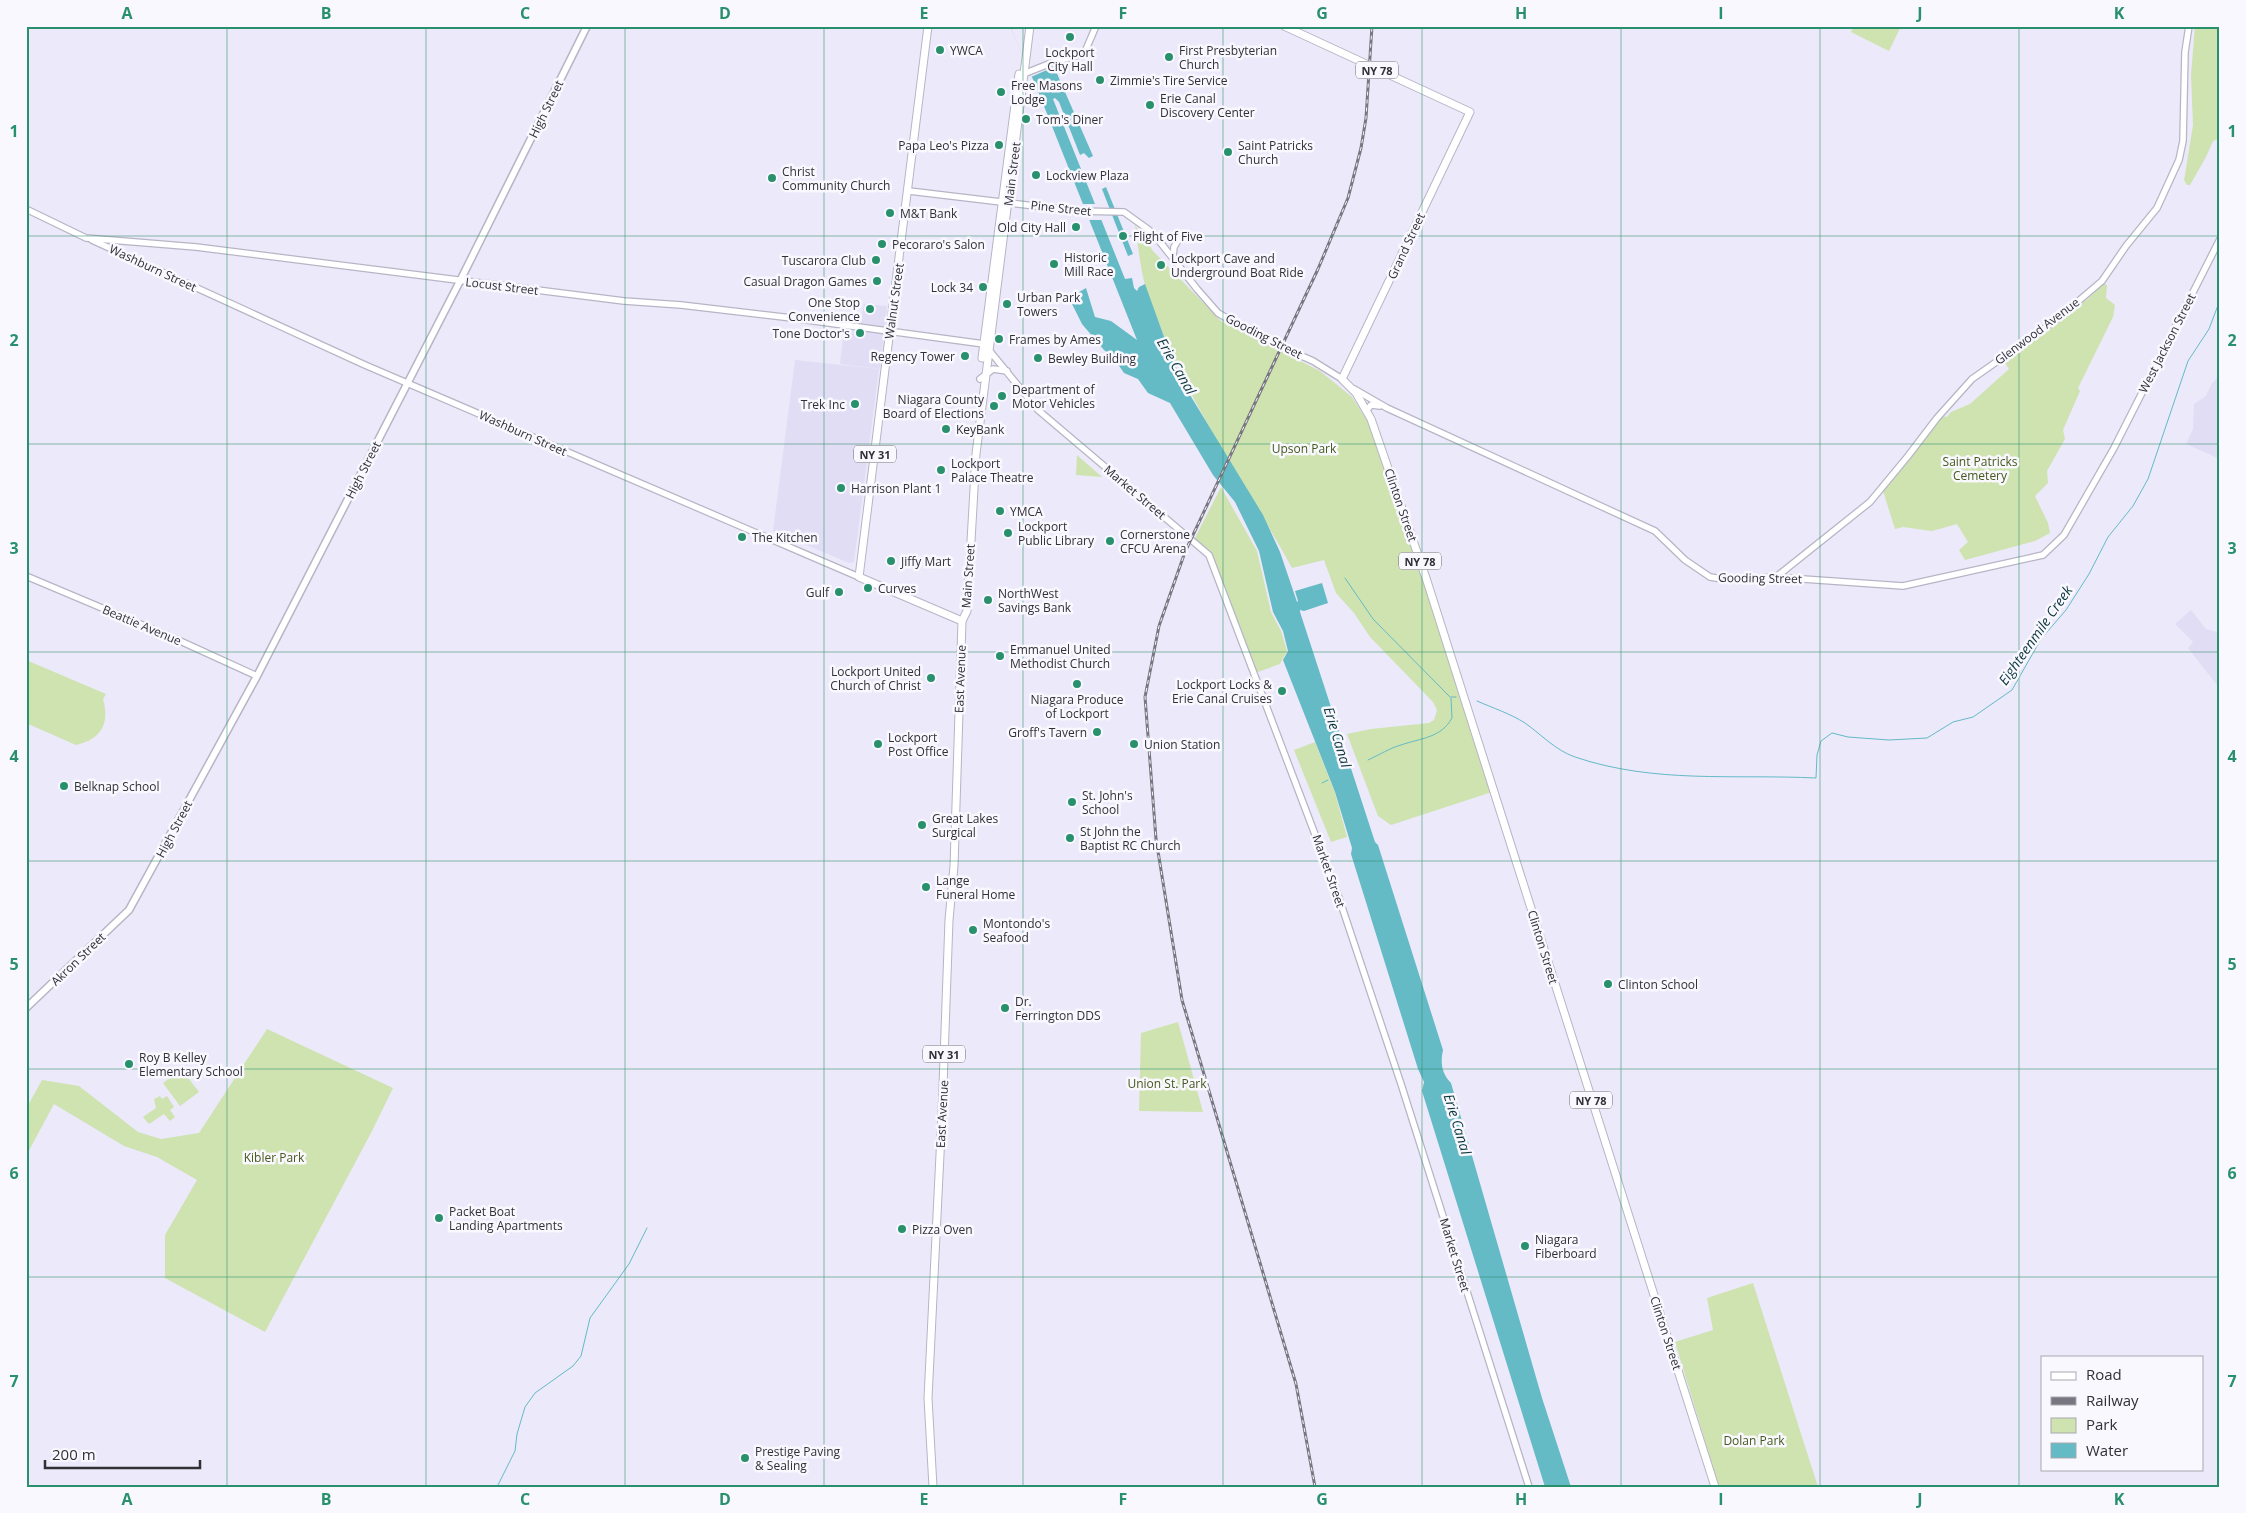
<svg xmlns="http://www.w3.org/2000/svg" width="2246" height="1513" font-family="'Open Sans',sans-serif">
	<rect width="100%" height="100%" fill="#ece9fa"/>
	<g fill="#e1ddf5">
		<path d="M 864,304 L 887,306 L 880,369 L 840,364 L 844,330 L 859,332 Z"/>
		<path d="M 795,360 L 879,369 L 854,562 L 849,563 L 773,531 Z"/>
		<path d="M 2220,375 L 2220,459 L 2186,444 L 2193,429 L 2194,404 L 2206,396 L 2212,383 Z"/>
		<path d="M 2191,610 L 2206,629 L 2217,632 L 2220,630 L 2220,686 L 2217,685 L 2188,648 L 2193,642 L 2175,624 Z"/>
	</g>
	<g fill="#cee3af">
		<path d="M 1854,26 L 1901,26 L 1889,51 L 1851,32 Z"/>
		<path d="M 2195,26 L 2220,26 L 2220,138 L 2213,141 L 2206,157 L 2190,185 L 2187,185 L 2184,180 L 2185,175 L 2193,125 L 2191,75 Z"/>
		<path d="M 1135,225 L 1153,251 L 1221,321 L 1320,371 L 1352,397 L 1371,427 L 1470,713 L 1495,791 L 1391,825 L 1378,816 L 1347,734 L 1371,729 L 1429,723 L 1434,720 L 1437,710 L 1433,702 L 1370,637 L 1354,613 L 1336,593 L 1324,560 L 1292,568 C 1241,475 1177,388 1145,285 C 1140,266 1138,245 1135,225 Z"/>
		<path d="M 2103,283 L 2107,285 L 2106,298 L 2115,305 L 2113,317 L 2078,388 L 2080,391 L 2063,430 L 2065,439 L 2047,471 L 2048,483 L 2035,496 L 2048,523 L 2050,533 L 2035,541 L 1965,560 L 1959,550 L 1968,542 L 1957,524 L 1932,531 L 1903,527 L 1895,529 L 1883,491 L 1942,416 L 1947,417 L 1951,412 L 1970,404 L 2009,369 L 2003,360 L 2089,298 Z"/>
		<path d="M 1077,455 L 1102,477 L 1076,475 Z"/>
		<path d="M 1221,487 L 1257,551 L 1271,612 L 1281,631 L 1287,651 L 1280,664 L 1255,673 L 1211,554 L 1194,540 Z"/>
		<path d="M 26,660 L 106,694 L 103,699 C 110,724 101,739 76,745 L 26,723 Z"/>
		<path d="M 1315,742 L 1335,793 L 1347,837 L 1331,842 L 1294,750 Z"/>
		<path d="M 1178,1022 L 1203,1112 L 1139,1111 L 1141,1033 Z"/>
		<path d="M 267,1029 L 393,1088 L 372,1131 L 265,1332 L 165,1278 L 165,1235 L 197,1180 L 157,1157 L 124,1146 L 54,1104 L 26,1156 L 26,1109 L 42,1080 L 79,1086 L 138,1132 L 161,1139 L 199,1133 Z"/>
		<path d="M 182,1070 L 199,1092 L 180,1106 L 163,1083 Z"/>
		<path d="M 160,1096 L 162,1099 L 167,1096 L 174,1107 L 170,1110 L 175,1117 L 170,1121 L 164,1114 L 149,1124 L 143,1117 L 156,1108 L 154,1099 Z"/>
		<path d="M 1753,1283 L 1818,1487 L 1719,1487 L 1675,1342 L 1713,1330 L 1707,1298 Z"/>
	</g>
	<g fill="#64bac5">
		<path d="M 1010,26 L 1039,26 L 1055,69 L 1093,156 L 1089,158 L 1084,153 L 1080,155 L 1059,102 L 1055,98 L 1053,99 L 1125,279 L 1132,278 L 1134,288 L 1137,291 L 1139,287 L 1145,284 L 1172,359 L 1190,395 L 1263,515 L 1280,552 L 1297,602 L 1298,601 L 1295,591 L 1322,583 L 1328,603 L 1304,611 L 1300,610 L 1300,612 L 1375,842 L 1378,845 L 1443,1050 C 1440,1063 1442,1074 1451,1083 L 1542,1398 L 1571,1487 L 1545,1487 L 1422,1091 L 1424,1082 L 1418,1069 L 1351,854 L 1352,848 L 1335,792 L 1283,660 L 1288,651 L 1283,631 L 1273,612 L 1259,551 L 1235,502 L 1213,475 L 1170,403 L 1148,393 L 1138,379 L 1124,373 L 1113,357 L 1104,350 L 1082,324 L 1069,298 L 1086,288 L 1095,317 L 1111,321 L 1137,340 L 1038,91 Z"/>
		<path d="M 1106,187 L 1133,254 L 1128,256 L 1102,189 Z"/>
	</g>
	<g fill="#ece9fa">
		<path d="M 1010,26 L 1042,26 L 1056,66 L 1031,77 Z"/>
		<path d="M 1081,204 L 1098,204 L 1105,220 L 1087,220 Z"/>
	</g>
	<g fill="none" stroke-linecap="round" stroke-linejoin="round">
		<g stroke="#64bac5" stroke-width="1">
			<path d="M 1345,578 L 1373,619 L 1450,697"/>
			<path d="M 1451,697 L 1456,697"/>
			<path d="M 1477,701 C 1493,708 1511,714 1525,723 C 1542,735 1555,750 1575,757 C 1655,784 1734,774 1816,778 L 1817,755 L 1821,741 L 1832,733 L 1848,737 L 1889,740 L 1927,738 L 1953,722 L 1973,717 L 2012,690 L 2041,639 L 2066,610 L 2089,574 L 2108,537 L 2133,506 L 2148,479 L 2188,361 L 2209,329 L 2220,300"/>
			<path d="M 1368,760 C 1379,755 1390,748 1401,745 C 1421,738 1441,738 1452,718 L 1451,698"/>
			<path d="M 1322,783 L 1328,780"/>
			<path d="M 497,1487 L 515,1451 L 517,1434 L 525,1407 L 535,1393 L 573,1366 L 581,1356 L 590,1318 L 629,1264 L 647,1228"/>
		</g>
		<g stroke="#b7b5c5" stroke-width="8">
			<g id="tertiary">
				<path d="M 1021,75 L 1056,61 L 1084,54 L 1096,26"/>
				<path d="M 909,191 L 1077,211 L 1124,212 L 1149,230 L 1160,242 L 1197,289 L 1218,313 L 1261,338 L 1313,361 L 1342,379"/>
				<path d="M 26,209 L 86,238 L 196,247 L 624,301 L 681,305 L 792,318 L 984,344 L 1038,410 L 1209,555 L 1338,895 L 1401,1084 L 1529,1487"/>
				<path d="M 92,240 L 365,365 L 859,577"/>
				<path d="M 1173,256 L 1174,247 L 1180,237"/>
				<path d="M 980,379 L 993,369 L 1007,371"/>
				<path d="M 1354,389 L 1387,408 L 1655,531 L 1685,560 L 1710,577 L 1729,580 L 1776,577 L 1903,586 L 2043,555 L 2064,535 L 2114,448 L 2220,239"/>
				<path d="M 1367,410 L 1371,405 L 1380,406"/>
				<path d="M 26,576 L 178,640 L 257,676"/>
				<path d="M 1776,577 L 1870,502 L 1908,456 L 1937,418 L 1972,379 L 2056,320 L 2102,281 L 2126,246 L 2157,208 L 2179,160 L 2183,141 L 2185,52 L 2189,26"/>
			</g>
		</g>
		<g stroke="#b7b5c5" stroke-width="9">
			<path id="secondary" d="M 26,1008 L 129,910 L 257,676 L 460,281 L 587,26"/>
		</g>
		<g stroke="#b7b5c5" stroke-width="9">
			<g id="primary">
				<path d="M 1284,26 L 1470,112 L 1342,379 L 1356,393 L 1371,419 L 1427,581 L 1715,1487"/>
				<path d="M 982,358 L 1019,74"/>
				<path d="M 962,621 L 967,611 L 976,454 L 1030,26"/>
			</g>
		</g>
		<g stroke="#b7b5c5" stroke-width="9">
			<path id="trunk" d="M 928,26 L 859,577 L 962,621 L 954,866 L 949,920 L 942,1114 L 928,1398 L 933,1487"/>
		</g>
		<use href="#tertiary" stroke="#fff" stroke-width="5.5"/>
		<use href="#secondary" stroke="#fff" stroke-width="6"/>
		<use href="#primary" stroke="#fff" stroke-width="7"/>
		<use href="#trunk" stroke="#fff" stroke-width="7"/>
		<g stroke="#787681" stroke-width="3">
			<path id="rail" d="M 1315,1487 L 1296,1384 L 1182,1000 L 1156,839 L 1145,697 L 1159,626 L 1185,552 L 1318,269 L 1348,198 L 1361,148 L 1366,118 L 1372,26"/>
		</g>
		<use href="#rail" stroke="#f9f8ff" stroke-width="1" stroke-dasharray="4" stroke-linecap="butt"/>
	</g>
	<path fill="none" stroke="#28906c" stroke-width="1" stroke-opacity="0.55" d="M 227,26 L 227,1487M 426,26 L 426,1487M 625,26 L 625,1487M 824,26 L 824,1487M 1023,26 L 1023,1487M 1223,26 L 1223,1487M 1422,26 L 1422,1487M 1621,26 L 1621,1487M 1820,26 L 1820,1487M 2019,26 L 2019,1487M 26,236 L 2220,236M 26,444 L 2220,444M 26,652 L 2220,652M 26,861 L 2220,861M 26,1069 L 2220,1069M 26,1277 L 2220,1277"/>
	<g fill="#28906c" stroke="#f9f8ff" stroke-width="2">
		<circle cx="1070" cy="37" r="5"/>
		<circle cx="940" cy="50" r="5"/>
		<circle cx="1169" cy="57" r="5"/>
		<circle cx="1100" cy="80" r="5"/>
		<circle cx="1001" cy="92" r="5"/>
		<circle cx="1150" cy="105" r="5"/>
		<circle cx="1026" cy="119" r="5"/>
		<circle cx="999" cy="145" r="5"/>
		<circle cx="1228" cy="152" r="5"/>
		<circle cx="1036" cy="175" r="5"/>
		<circle cx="772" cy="178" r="5"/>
		<circle cx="890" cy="213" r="5"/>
		<circle cx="1076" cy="227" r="5"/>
		<circle cx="1123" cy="236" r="5"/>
		<circle cx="882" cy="244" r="5"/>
		<circle cx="876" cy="260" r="5"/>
		<circle cx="1054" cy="264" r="5"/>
		<circle cx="1161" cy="265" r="5"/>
		<circle cx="877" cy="281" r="5"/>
		<circle cx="983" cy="287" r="5"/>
		<circle cx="1007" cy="304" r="5"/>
		<circle cx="870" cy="309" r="5"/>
		<circle cx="860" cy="333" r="5"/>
		<circle cx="999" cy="339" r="5"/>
		<circle cx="965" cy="356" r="5"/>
		<circle cx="1038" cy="358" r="5"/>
		<circle cx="1002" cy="396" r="5"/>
		<circle cx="855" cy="404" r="5"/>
		<circle cx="994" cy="406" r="5"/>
		<circle cx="946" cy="429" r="5"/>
		<circle cx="941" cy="470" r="5"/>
		<circle cx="841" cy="488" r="5"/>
		<circle cx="1000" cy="511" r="5"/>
		<circle cx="1008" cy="533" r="5"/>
		<circle cx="742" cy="537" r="5"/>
		<circle cx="1110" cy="541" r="5"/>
		<circle cx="891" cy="561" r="5"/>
		<circle cx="868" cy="588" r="5"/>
		<circle cx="839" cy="592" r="5"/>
		<circle cx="988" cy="600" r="5"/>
		<circle cx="1000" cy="656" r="5"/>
		<circle cx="931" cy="678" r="5"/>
		<circle cx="1077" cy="684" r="5"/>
		<circle cx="1282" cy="691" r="5"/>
		<circle cx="1097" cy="732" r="5"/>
		<circle cx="878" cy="744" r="5"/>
		<circle cx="1134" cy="744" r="5"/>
		<circle cx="64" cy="786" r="5"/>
		<circle cx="1072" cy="802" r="5"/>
		<circle cx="922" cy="825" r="5"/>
		<circle cx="1070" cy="838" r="5"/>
		<circle cx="926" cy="887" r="5"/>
		<circle cx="973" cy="930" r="5"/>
		<circle cx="1608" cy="984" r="5"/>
		<circle cx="1005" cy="1008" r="5"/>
		<circle cx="129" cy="1064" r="5"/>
		<circle cx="439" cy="1218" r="5"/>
		<circle cx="902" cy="1229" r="5"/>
		<circle cx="1525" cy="1246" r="5"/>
		<circle cx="745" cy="1458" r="5"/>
	</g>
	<g text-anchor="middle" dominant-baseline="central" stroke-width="5" stroke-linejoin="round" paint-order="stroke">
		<g fill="#f9f8ff" stroke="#6d6c73" stroke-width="1">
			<rect x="1356" y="61.5" width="42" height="17" rx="4"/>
			<rect x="854" y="445.5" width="42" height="17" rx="4"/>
			<rect x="1399" y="552.5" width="42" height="17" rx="4"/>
			<rect x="923" y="1045.5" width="42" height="17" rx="4"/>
			<rect x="1570" y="1091.5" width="42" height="17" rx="4"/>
		</g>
		<g font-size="11" font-weight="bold" fill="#313037">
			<text x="1377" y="70">NY 78</text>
			<text x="875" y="454">NY 31</text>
			<text x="1420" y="561">NY 78</text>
			<text x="944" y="1054">NY 31</text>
			<text x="1591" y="1100">NY 78</text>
		</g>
		<g font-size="12" fill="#313037" stroke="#f9f8ff" text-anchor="start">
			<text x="950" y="50">YWCA</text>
			<text x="1179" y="50">First Presbyterian<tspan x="1179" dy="14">Church</tspan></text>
			<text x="1070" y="52" text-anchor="middle">Lockport<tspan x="1070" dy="14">City Hall</tspan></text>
			<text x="1110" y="80">Zimmie's Tire Service</text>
			<text x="1011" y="85">Free Masons<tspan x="1011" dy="14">Lodge</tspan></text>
			<text x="1160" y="98">Erie Canal<tspan x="1160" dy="14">Discovery Center</tspan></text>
			<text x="1036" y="119">Tom's Diner</text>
			<text x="989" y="145" text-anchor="end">Papa Leo's Pizza</text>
			<text x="1238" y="145">Saint Patricks<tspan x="1238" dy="14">Church</tspan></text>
			<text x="782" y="171">Christ<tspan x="782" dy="14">Community Church</tspan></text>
			<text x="1046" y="175">Lockview Plaza</text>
			<text x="900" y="213">M&amp;T Bank</text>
			<text x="1066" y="227" text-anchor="end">Old City Hall</text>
			<text x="1133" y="236">Flight of Five</text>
			<text x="892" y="244">Pecoraro's Salon</text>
			<text x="1064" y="257">Historic<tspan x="1064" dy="14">Mill Race</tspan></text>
			<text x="1171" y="258">Lockport Cave and<tspan x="1171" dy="14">Underground Boat Ride</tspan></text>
			<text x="866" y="260" text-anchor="end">Tuscarora Club</text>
			<text x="867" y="281" text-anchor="end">Casual Dragon Games</text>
			<text x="973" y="287" text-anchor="end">Lock 34</text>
			<text x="1017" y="297">Urban Park<tspan x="1017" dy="14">Towers</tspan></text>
			<text x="860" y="302" text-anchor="end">One Stop<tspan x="860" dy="14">Convenience</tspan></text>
			<text x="850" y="333" text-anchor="end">Tone Doctor's</text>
			<text x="1009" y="339">Frames by Ames</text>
			<text x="955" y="356" text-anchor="end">Regency Tower</text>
			<text x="1048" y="358">Bewley Building</text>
			<text x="1012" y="389">Department of<tspan x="1012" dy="14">Motor Vehicles</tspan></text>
			<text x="984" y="399" text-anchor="end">Niagara County<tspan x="984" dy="14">Board of Elections</tspan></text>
			<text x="845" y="404" text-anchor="end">Trek Inc</text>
			<text x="956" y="429">KeyBank</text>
			<text x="951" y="463">Lockport<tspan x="951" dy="14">Palace Theatre</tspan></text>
			<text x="851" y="488">Harrison Plant 1</text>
			<text x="1010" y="511">YMCA</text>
			<text x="1018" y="526">Lockport<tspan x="1018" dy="14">Public Library</tspan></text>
			<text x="1120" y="534">Cornerstone<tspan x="1120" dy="14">CFCU Arena</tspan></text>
			<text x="752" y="537">The Kitchen</text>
			<text x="901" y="561">Jiffy Mart</text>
			<text x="878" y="588">Curves</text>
			<text x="829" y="592" text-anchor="end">Gulf</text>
			<text x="998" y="593">NorthWest<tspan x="998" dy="14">Savings Bank</tspan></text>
			<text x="1010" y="649">Emmanuel United<tspan x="1010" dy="14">Methodist Church</tspan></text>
			<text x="921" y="671" text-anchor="end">Lockport United<tspan x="921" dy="14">Church of Christ</tspan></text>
			<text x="1272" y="684" text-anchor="end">Lockport Locks &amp;<tspan x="1272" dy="14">Erie Canal Cruises</tspan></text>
			<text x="1077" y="699" text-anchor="middle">Niagara Produce<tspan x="1077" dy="14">of Lockport</tspan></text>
			<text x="1087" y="732" text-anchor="end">Groff's Tavern</text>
			<text x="888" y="737">Lockport<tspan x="888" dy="14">Post Office</tspan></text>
			<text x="1144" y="744">Union Station</text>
			<text x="74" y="786">Belknap School</text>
			<text x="1082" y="795">St. John's<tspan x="1082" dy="14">School</tspan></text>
			<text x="932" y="818">Great Lakes<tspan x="932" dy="14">Surgical</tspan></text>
			<text x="1080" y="831">St John the<tspan x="1080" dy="14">Baptist RC Church</tspan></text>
			<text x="936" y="880">Lange<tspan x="936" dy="14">Funeral Home</tspan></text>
			<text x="983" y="923">Montondo's<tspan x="983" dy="14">Seafood</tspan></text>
			<text x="1618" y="984">Clinton School</text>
			<text x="1015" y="1001">Dr.<tspan x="1015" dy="14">Ferrington DDS</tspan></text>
			<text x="139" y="1057">Roy B Kelley<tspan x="139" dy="14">Elementary School</tspan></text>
			<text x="449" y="1211">Packet Boat<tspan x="449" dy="14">Landing Apartments</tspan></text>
			<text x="912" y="1229">Pizza Oven</text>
			<text x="1535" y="1239">Niagara<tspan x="1535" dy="14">Fiberboard</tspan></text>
			<text x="755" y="1451">Prestige Paving<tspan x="755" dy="14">&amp; Sealing</tspan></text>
		</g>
		<g font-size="12" fill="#313037" stroke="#f9f8ff">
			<text transform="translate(546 109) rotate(-64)">High Street</text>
			<text transform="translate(1012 174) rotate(-83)">Main Street</text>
			<text transform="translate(1061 208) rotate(6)">Pine Street</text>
			<text transform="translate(1406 246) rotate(-65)">Grand Street</text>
			<text transform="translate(153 268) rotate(25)">Washburn Street</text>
			<text transform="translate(502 286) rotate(7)">Locust Street</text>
			<text transform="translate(894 301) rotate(-82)">Walnut Street</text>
			<text transform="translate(2037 331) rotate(-37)">Glenwood Avenue</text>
			<text transform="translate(1264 336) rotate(27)">Gooding Street</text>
			<text transform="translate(2167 343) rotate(-63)">West Jackson Street</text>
			<text transform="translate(523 433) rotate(24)">Washburn Street</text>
			<text transform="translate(363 470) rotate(-63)">High Street</text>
			<text transform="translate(1135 492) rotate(40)">Market Street</text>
			<text transform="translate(1401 505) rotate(71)">Clinton Street</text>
			<text transform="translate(968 576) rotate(-86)">Main Street</text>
			<text transform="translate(1760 578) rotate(1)">Gooding Street</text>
			<text transform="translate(142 625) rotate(23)">Beattie Avenue</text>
			<text transform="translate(960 679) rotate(-88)">East Avenue</text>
			<text transform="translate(174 829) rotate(-62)">High Street</text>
			<text transform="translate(1329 871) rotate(71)">Market Street</text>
			<text transform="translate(1543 947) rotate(73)">Clinton Street</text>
			<text transform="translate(78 959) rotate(-44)">Akron Street</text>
			<text transform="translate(942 1114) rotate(-87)">East Avenue</text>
			<text transform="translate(1455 1255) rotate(73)">Market Street</text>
			<text transform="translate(1666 1333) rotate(72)">Clinton Street</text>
		</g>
		<g font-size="12" fill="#445a1b" stroke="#f9f8ff">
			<text x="1304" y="448">Upson Park</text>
			<text x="1980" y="461">Saint Patricks<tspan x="1980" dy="14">Cemetery</tspan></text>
			<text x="1167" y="1083">Union St. Park</text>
			<text x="274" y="1157">Kibler Park</text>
			<text x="1754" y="1440">Dolan Park</text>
		</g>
		<g font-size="14" font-style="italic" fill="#0e383d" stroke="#f9f8ff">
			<text transform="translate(1177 366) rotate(60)">Erie Canal</text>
			<text transform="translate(2035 635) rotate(-55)">Eighteenmile Creek</text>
			<text transform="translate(1338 737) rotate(73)">Erie Canal</text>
			<text transform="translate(1458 1124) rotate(73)">Erie Canal</text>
		</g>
	</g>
	<rect width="2246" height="1513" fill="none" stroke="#f9f8ff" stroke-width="55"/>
	<rect x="2041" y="1356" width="162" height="115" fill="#f9f8ff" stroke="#a9a8af"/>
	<rect x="2051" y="1372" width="25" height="8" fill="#ffffff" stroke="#a9a8af"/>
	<text x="2086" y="1380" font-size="15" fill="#313037">Road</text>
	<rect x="2051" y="1397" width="25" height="8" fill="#787681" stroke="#a9a8af"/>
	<text x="2086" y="1406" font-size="15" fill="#313037">Railway</text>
	<rect x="2051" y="1418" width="25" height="15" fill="#cee3af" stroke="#a9a8af"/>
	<text x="2086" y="1430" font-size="15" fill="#313037">Park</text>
	<rect x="2051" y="1443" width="25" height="15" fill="#64bac5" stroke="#a9a8af"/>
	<text x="2086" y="1456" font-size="15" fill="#313037">Water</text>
	<path d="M45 1460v8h155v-8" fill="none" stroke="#313037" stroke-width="2.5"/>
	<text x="52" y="1460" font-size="15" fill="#313037" stroke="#f9f8ff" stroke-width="4" paint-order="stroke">200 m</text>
	<rect x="28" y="28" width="2190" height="1458" fill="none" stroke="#28906c" stroke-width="2"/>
	<g font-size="16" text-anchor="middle" font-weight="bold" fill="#28906c">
		<text x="127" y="19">A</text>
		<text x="326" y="19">B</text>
		<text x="525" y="19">C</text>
		<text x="725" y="19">D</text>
		<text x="924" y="19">E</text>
		<text x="1123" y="19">F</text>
		<text x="1322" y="19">G</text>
		<text x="1521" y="19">H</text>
		<text x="1721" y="19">I</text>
		<text x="1920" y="19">J</text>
		<text x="2119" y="19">K</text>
		<text x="14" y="137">1</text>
		<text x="2232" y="137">1</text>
		<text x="14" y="346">2</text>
		<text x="2232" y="346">2</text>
		<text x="14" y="554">3</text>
		<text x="2232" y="554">3</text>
		<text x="14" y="762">4</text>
		<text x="2232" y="762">4</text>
		<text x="14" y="970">5</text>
		<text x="2232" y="970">5</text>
		<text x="14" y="1179">6</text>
		<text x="2232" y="1179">6</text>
		<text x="14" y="1387">7</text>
		<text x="2232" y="1387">7</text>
		<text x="127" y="1505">A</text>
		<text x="326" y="1505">B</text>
		<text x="525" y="1505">C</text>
		<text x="725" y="1505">D</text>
		<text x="924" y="1505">E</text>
		<text x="1123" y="1505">F</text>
		<text x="1322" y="1505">G</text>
		<text x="1521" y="1505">H</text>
		<text x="1721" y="1505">I</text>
		<text x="1920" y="1505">J</text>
		<text x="2119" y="1505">K</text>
	</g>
</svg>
